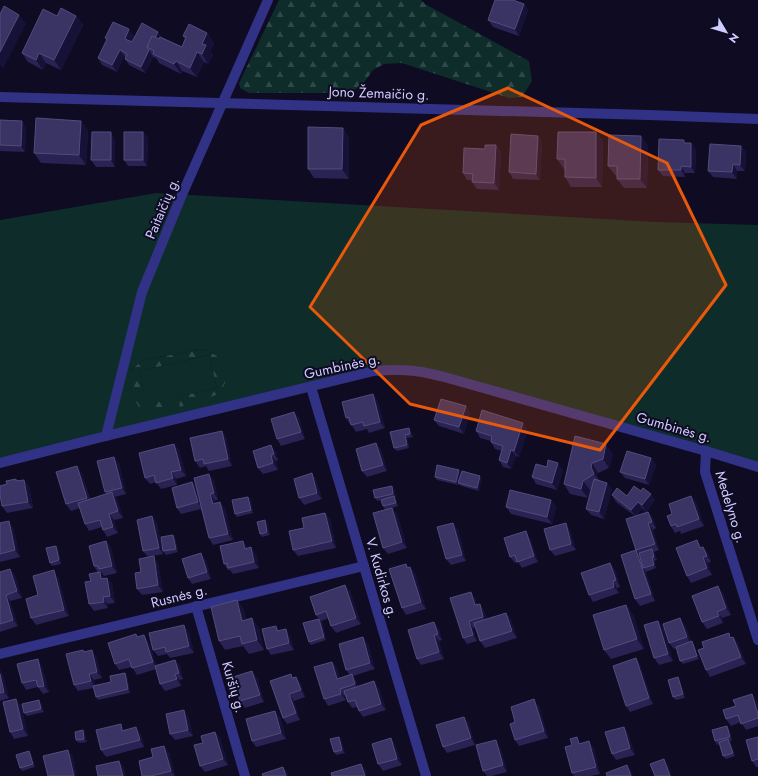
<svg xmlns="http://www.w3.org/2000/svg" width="758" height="776" font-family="Jost,sans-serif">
	<defs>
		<pattern id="forest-firs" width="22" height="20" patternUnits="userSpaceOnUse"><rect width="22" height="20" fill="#0d2c2a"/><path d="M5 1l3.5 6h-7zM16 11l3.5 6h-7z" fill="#2f494a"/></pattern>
	</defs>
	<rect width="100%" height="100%" fill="#0e0b22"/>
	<path fill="#0d2c2a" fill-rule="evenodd" d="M 156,193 L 656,222 L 758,225 L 758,467 L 455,380 L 395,369 L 0,463 L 0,220 ZM 204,349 L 219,357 L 219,394 L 178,397 L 217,388 L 209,355 L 139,371 L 147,405 L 170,399 L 140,409 L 130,371 L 143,360 Z"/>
	<g fill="url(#forest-firs)">
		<path d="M 279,0 L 421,0 L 425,4 L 529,61 L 532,81 L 522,97 L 509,98 L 402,63 L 384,64 L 373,70 L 363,84 L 350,93 L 249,93 L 240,88 L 239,83 Z"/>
		<path d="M 204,349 L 219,357 L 226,381 L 219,394 L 180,407 L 177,397 L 217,388 L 209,355 L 139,371 L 147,404 L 170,399 L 171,409 L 161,414 L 140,409 L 130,391 L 130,371 L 143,360 Z"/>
	</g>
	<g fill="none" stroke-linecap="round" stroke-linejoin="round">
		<g stroke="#313286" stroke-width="10">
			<path d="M 0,97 L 649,115 L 758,119"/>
			<path d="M 311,387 L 426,776"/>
			<path d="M 106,436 L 142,292 L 181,197 L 268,0"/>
			<path d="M 706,451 L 705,472 L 758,640"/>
			<path d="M 0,463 L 106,436 L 374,371 C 406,368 424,371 455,380 L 706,451 L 758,467"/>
			<path d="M 196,606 L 245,776"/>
			<path d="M 0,654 L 364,566"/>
		</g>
	</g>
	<g fill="#292252">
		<path d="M 524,4 L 528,10 L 519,36 L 493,27 L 488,20 Z"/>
		<path d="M 57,16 L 76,16 L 83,25 L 61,70 L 46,63 L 43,70 L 28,62 L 22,53 Z"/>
		<path d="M 207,33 L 214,43 L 210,51 L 213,55 L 208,64 L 204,62 L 197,77 L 182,71 L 181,74 L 159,63 L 156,58 L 153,57 L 145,73 L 129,65 L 125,59 L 126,57 L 124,56 L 117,72 L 102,65 L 98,58 L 107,40 L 105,38 L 134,36 L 131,42 L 132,42 L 163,38 L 182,47 L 185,39 L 183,36 Z"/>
		<path d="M 0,120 L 26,127 L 25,152 L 0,151 Z"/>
		<path d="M 81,121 L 88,131 L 86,165 L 41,163 L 34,153 Z"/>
		<path d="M 343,128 L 349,138 L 349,179 L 314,178 L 308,169 Z"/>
		<path d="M 143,132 L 148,138 L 147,166 L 128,166 L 124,160 Z"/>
		<path d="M 596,132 L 603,142 L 602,187 L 571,187 L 565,177 L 565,169 L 564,169 L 557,159 Z"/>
		<path d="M 115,139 L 115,167 L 96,167 L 91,160 Z"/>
		<path d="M 542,142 L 540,180 L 513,179 L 509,172 Z"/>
		<path d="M 687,143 L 691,143 L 696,150 L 695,173 L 685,173 L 685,177 L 663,176 L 658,170 Z"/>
		<path d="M 496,145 L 501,152 L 499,190 L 477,189 L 472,182 L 472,180 L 467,180 L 463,173 L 485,149 Z"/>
		<path d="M 648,145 L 647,188 L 624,188 L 617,179 L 617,175 L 615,175 L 608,166 Z"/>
		<path d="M 741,146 L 746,152 L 745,171 L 737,171 L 737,179 L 713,177 L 708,171 Z"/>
		<path d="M 373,394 L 377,400 L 385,428 L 369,433 L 367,429 L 356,432 L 351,424 L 350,424 L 346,418 Z"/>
		<path d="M 466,406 L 470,413 L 464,434 L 439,426 L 434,420 Z"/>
		<path d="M 294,412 L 299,418 L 305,439 L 281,446 L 277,439 Z"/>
		<path d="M 409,428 L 411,431 L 413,437 L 407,438 L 409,448 L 397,451 L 394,448 Z"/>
		<path d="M 528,430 L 519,457 L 516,456 L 511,469 L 503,467 L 499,460 L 502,451 L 495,449 L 491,442 L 491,441 L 480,438 L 476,431 Z"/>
		<path d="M 222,431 L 226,437 L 232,466 L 209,471 L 206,466 L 200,468 L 195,461 Z"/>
		<path d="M 575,436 L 613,454 L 609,468 L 598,473 L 597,476 L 600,481 L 612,489 L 604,519 L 591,515 L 586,509 L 592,489 L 590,490 L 588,498 L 570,494 L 564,484 Z"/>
		<path d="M 174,444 L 179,450 L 186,476 L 176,479 L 177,485 L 161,489 L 156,482 L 150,484 L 145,478 Z"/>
		<path d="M 381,449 L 387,471 L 367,477 L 362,471 Z"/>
		<path d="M 253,451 L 276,452 L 278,460 L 276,461 L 278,470 L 263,474 L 258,468 Z"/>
		<path d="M 651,458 L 656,465 L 649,485 L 625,478 L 620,472 Z"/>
		<path d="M 119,463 L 126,494 L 115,497 L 117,499 L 123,518 L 114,520 L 118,533 L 107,537 L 103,530 L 102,527 L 89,531 L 85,524 L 80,508 L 71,511 L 66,504 L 81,472 L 90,499 L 106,494 L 105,492 Z"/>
		<path d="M 547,467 L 563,470 L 557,490 L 536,484 L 532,477 Z"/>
		<path d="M 312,473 L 316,480 L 322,499 L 304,505 L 299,498 Z"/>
		<path d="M 461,473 L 482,479 L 479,491 L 461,486 L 459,484 L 458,485 L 437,480 L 435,477 Z"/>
		<path d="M 16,479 L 17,481 L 29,486 L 33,508 L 7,513 L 2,506 L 7,484 Z"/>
		<path d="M 214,480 L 218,500 L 215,500 L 216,503 L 225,508 L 233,540 L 213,545 L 209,538 L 201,509 L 181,514 L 177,508 L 192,482 L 196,487 Z"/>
		<path d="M 394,489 L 396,497 L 395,497 L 398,506 L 392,508 L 397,514 L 407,548 L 388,554 L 383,548 L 385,510 L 383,506 L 381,500 L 378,501 L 375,498 Z"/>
		<path d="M 641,491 L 655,500 L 646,512 L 642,508 L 637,515 L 648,512 L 653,518 L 656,528 L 653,530 L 659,550 L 654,552 L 657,560 L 654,561 L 656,568 L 646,572 L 655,601 L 640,606 L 635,599 L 636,550 L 635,516 L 616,502 L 612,495 L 627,496 Z"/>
		<path d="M 691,496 L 696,502 L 704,526 L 681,534 L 680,531 L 675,533 L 671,526 L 672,514 Z"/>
		<path d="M 248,497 L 251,500 L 253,513 L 237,517 L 235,514 Z"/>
		<path d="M 551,500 L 556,507 L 552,524 L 511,514 L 506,507 Z"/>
		<path d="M 325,513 L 330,519 L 336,548 L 298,556 L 293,550 L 304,528 Z"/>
		<path d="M 152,516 L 157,523 L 163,554 L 148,557 L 143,551 Z"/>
		<path d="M 9,521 L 13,528 L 20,557 L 0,562 L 0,532 Z"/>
		<path d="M 267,523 L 270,535 L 262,537 L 260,534 Z"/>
		<path d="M 458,529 L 466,561 L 451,565 L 446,559 Z"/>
		<path d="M 570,530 L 576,550 L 555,556 L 550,550 Z"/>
		<path d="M 173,535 L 175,538 L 178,552 L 166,555 L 163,551 Z"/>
		<path d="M 530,538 L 538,562 L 522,568 L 518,562 L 515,563 L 510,557 Z"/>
		<path d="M 106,541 L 111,548 L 117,573 L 104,576 L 101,572 L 100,573 L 104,578 L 107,578 L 112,584 L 115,603 L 107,604 L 108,608 L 94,611 L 89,604 L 91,581 L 98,573 L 94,566 Z"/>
		<path d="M 702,547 L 708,553 L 711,562 L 708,563 L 712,575 L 691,583 L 687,576 Z"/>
		<path d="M 248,548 L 256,554 L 259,568 L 233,574 L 230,570 L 228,570 L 224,564 Z"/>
		<path d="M 58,549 L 61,564 L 52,566 L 50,563 Z"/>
		<path d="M 206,560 L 211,579 L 192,584 L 188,578 Z"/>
		<path d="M 158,563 L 163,592 L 142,595 L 137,589 L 141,572 Z"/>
		<path d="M 610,563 L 615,570 L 620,587 L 617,588 L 619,593 L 593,602 L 589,595 Z"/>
		<path d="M 406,564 L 408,567 L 410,567 L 415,573 L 426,609 L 406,615 L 402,608 Z"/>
		<path d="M 10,569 L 15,575 L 22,598 L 10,601 L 18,626 L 0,632 L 0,572 Z"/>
		<path d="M 58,577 L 69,616 L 36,625 L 31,618 L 38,595 Z"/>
		<path d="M 345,585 L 350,591 L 361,624 L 336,633 L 331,626 L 329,618 L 321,621 L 322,622 L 326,640 L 311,645 L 309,642 L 319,619 L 316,615 Z"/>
		<path d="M 723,593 L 731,615 L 722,618 L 723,623 L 707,629 L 702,622 Z"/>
		<path d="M 475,598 L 477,605 L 480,604 L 484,611 L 487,619 L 506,613 L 511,620 L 517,638 L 485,648 L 480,641 L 476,627 L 473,628 L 477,641 L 467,644 L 463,638 Z"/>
		<path d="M 237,600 L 244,610 L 246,620 L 259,628 L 264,650 L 249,654 L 243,646 L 225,650 L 219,641 Z"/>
		<path d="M 633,614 L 644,649 L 611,659 L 604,650 Z"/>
		<path d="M 685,625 L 691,642 L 694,645 L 699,659 L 683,664 L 680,661 L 677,648 L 674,649 L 669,643 Z"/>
		<path d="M 276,626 L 279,631 L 290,636 L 294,650 L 271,655 L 267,649 Z"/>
		<path d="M 663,628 L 673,661 L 659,665 L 654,658 Z"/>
		<path d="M 439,629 L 442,640 L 439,641 L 444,659 L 421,665 L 417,659 Z"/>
		<path d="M 189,632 L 194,653 L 170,658 L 167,654 L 158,656 L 153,650 Z"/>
		<path d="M 138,637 L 149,642 L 156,665 L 175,660 L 180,666 L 183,679 L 180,680 L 181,686 L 165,691 L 160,684 L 156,669 L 137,675 L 132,667 L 119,670 L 115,664 Z"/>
		<path d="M 732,637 L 733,637 L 738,643 L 746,664 L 710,677 L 706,670 Z"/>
		<path d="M 368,644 L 375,669 L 353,676 L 356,681 L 358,686 L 379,688 L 386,710 L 363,717 L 359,711 L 358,707 L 352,708 L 348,702 L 345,695 L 344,696 L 346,700 L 328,706 L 324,699 L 332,662 L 337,668 L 339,678 L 350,675 L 346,670 Z"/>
		<path d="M 83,650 L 85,652 L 96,657 L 102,678 L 94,680 L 95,685 L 111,682 L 125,673 L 127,676 L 130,693 L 98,700 L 96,697 L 94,688 L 78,691 L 74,685 Z"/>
		<path d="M 636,658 L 640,665 L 653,704 L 630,712 L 626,706 Z"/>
		<path d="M 38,659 L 42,666 L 49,692 L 43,694 L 38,687 L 26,690 L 22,683 Z"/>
		<path d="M 0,670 L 3,675 L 9,698 L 0,701 Z"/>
		<path d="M 257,677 L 264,702 L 245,708 L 240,701 Z"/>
		<path d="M 678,677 L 680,681 L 685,698 L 676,700 L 673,697 Z"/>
		<path d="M 294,678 L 301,684 L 305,697 L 294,701 L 300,720 L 287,724 L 283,718 Z"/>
		<path d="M 752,694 L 756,700 L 758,706 L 758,726 L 746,730 L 741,722 L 731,726 L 726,719 L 736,706 Z"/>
		<path d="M 41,703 L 44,712 L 27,716 L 24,713 Z"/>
		<path d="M 21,705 L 28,736 L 14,739 L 10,732 Z"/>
		<path d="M 539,706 L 548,738 L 519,746 L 515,740 L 515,722 Z"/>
		<path d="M 188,716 L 193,736 L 175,740 L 170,734 Z"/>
		<path d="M 280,717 L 286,739 L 256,747 L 252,741 Z"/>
		<path d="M 464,717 L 469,723 L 475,745 L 447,753 L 443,747 Z"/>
		<path d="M 624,727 L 628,733 L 635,755 L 616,760 L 612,754 Z"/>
		<path d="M 729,729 L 732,740 L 730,741 L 735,756 L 726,759 L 723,756 L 719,744 L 717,745 L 715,741 Z"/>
		<path d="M 83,730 L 85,734 L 87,742 L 79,743 L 76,740 Z"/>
		<path d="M 125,730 L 141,734 L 144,747 L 106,757 L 101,750 Z"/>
		<path d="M 215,732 L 220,738 L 228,765 L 205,772 L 200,766 L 203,743 Z"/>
		<path d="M 758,737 L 758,767 L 756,767 L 752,761 Z"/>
		<path d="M 391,738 L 395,745 L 402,765 L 383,771 L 378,764 Z"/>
		<path d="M 341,740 L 345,753 L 336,755 L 334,752 Z"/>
		<path d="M 582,743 L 594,748 L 600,774 L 591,776 L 574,776 L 572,773 Z"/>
		<path d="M 500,747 L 507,772 L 492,776 L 487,776 L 483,771 Z"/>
		<path d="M 29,751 L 31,754 L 35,767 L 22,771 L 20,768 Z"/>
		<path d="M 169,752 L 175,776 L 142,776 L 153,757 Z"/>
	</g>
	<g fill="#161137">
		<path d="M 524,4 L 528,10 L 519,36 L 515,29 Z"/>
		<path d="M 19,15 L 26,24 L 3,69 L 0,65 L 0,52 Z"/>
		<path d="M 76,16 L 83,25 L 61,70 L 54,60 Z"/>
		<path d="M 129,29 L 134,36 L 129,45 L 125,39 Z"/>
		<path d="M 158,32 L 163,38 L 150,49 Z"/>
		<path d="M 207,33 L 214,43 L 210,51 L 213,55 L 208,64 L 202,54 L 202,44 Z"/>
		<path d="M 120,50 L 124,56 L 117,72 L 112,65 Z"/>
		<path d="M 149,50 L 153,57 L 145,73 L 141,67 Z"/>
		<path d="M 197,52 L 204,62 L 197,77 L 190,68 Z"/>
		<path d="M 39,53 L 46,63 L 43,70 L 36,60 Z"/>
		<path d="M 176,61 L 182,71 L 181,74 L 174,64 Z"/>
		<path d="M 22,121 L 26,127 L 25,152 L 21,146 Z"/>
		<path d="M 81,121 L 88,131 L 86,165 L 79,155 Z"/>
		<path d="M 343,128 L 349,138 L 349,179 L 342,169 Z"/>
		<path d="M 111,132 L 115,139 L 115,167 L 111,160 Z"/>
		<path d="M 143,132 L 148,138 L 147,166 L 143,160 Z"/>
		<path d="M 596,132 L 603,142 L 602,187 L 596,178 Z"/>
		<path d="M 538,136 L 542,142 L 540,180 L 536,174 Z"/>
		<path d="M 641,136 L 648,145 L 647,188 L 640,179 Z"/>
		<path d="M 691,143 L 696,150 L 695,173 L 691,167 Z"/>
		<path d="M 496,145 L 501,152 L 499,190 L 494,183 Z"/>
		<path d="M 741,146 L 746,152 L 745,171 L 740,165 Z"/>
		<path d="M 733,164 L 737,171 L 737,179 L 732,172 Z"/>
		<path d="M 681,166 L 685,173 L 685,177 L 681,170 Z"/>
		<path d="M 373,394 L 377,400 L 385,428 L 380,422 Z"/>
		<path d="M 466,406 L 470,413 L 464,434 L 459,427 Z"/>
		<path d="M 294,412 L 299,418 L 305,439 L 301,432 Z"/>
		<path d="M 523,423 L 528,430 L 519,457 L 514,451 Z"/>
		<path d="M 409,428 L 411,431 L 413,437 L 410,434 Z"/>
		<path d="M 222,431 L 226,437 L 232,466 L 228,459 Z"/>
		<path d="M 405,435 L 407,438 L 409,448 L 407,445 Z"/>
		<path d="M 376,443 L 381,449 L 387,471 L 383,465 Z"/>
		<path d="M 174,444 L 179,450 L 186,476 L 181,470 Z"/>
		<path d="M 606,444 L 613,454 L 609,468 L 603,459 Z"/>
		<path d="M 271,445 L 276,452 L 278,460 L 274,454 Z"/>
		<path d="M 511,450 L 516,456 L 511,469 L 507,463 Z"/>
		<path d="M 271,455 L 276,461 L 278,470 L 273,463 Z"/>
		<path d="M 114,457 L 119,463 L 126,494 L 122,488 Z"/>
		<path d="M 651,458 L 656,465 L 649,485 L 645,479 Z"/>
		<path d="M 558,463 L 563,470 L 557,490 L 552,483 Z"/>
		<path d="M 592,463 L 598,473 L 597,476 L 601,483 L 594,474 L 591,467 Z"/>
		<path d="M 77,466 L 81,472 L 91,505 L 87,498 Z"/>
		<path d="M 459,470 L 461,474 L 458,483 L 459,484 L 458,485 L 456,482 Z"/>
		<path d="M 171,472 L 176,479 L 177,485 L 173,478 Z"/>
		<path d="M 312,473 L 316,480 L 322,499 L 317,493 Z"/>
		<path d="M 209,474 L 214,480 L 218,500 L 214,493 Z"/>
		<path d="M 480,476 L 482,479 L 479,491 L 477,488 Z"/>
		<path d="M 24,480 L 29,486 L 33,508 L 28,502 Z"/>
		<path d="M 583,481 L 590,490 L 588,498 L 581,489 Z"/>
		<path d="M 192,482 L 197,489 L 202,509 L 198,502 Z"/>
		<path d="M 607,483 L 612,489 L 604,519 L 599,512 Z"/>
		<path d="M 392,486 L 394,489 L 396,497 L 393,494 Z"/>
		<path d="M 112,492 L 117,499 L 123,518 L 118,511 Z"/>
		<path d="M 210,494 L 215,500 L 217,510 L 213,504 Z"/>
		<path d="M 651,494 L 655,500 L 646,512 L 642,505 Z"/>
		<path d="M 394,496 L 396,500 L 398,506 L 396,503 Z"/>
		<path d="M 691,496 L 696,502 L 704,526 L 699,519 Z"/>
		<path d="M 248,497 L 251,500 L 253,513 L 251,510 Z"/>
		<path d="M 551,500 L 556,507 L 552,524 L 547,517 Z"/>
		<path d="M 220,502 L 225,508 L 233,540 L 228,534 Z"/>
		<path d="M 638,502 L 642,508 L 636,517 L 631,510 Z"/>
		<path d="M 392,508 L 397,514 L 407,548 L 402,542 Z"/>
		<path d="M 648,512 L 653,518 L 656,528 L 652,522 Z"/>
		<path d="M 325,513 L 330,519 L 336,548 L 332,541 Z"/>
		<path d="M 109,514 L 114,520 L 118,533 L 113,527 Z"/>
		<path d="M 152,516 L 157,523 L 163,554 L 159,548 Z"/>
		<path d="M 265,520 L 267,523 L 270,535 L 267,532 Z"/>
		<path d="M 9,521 L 13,528 L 20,557 L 15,550 Z"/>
		<path d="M 453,523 L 458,529 L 466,561 L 462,555 Z"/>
		<path d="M 566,523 L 570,530 L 576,550 L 571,544 Z"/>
		<path d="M 648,523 L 653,530 L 659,550 L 655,544 Z"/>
		<path d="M 526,531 L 530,538 L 538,562 L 534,556 Z"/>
		<path d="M 173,535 L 175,538 L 178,552 L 176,549 Z"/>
		<path d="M 697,540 L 702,547 L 705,554 L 700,548 Z"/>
		<path d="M 106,541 L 111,548 L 117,573 L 112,566 Z"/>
		<path d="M 243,541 L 248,548 L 249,555 L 245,549 Z"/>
		<path d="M 56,546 L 58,549 L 61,564 L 59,560 Z"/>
		<path d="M 251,547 L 256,554 L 259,568 L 254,562 Z"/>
		<path d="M 703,547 L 708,553 L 711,562 L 707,556 Z"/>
		<path d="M 652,549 L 654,552 L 657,560 L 654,557 Z"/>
		<path d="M 636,550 L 641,556 L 643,568 L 646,572 L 655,601 L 651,594 Z"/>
		<path d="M 201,553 L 206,560 L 211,579 L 207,572 Z"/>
		<path d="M 154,556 L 158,563 L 163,592 L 158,585 Z"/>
		<path d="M 652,557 L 654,561 L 656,568 L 654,565 Z"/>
		<path d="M 703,557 L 708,563 L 712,575 L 707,568 Z"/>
		<path d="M 610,563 L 615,570 L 620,587 L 616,580 Z"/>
		<path d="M 410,567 L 415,573 L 426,609 L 421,602 Z"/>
		<path d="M 10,569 L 15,575 L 22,598 L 17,591 Z"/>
		<path d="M 54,570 L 58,577 L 69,616 L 64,610 Z"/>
		<path d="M 100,572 L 104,579 L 101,579 Z"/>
		<path d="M 107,578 L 112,584 L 115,603 L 110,596 Z"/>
		<path d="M 613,581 L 617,588 L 619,593 L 614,587 Z"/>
		<path d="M 345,585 L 350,591 L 361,624 L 356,618 Z"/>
		<path d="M 718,586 L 723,593 L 731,615 L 726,608 Z"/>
		<path d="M 471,592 L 475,598 L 479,612 L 475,605 Z"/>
		<path d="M 6,595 L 10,601 L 18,626 L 13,620 Z"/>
		<path d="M 103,597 L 107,604 L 108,608 L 104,602 Z"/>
		<path d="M 237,600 L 244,610 L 249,630 L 242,621 Z"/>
		<path d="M 480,604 L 484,611 L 488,623 L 483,617 Z"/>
		<path d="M 626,605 L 633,614 L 644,649 L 637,639 Z"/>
		<path d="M 717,612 L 722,618 L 723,623 L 719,616 Z"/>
		<path d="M 506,613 L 511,620 L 517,638 L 512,631 Z"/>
		<path d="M 252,618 L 259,628 L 264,650 L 257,640 Z"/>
		<path d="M 680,618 L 685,625 L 691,644 L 687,637 Z"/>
		<path d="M 319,619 L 322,622 L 326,640 L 324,637 Z"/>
		<path d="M 469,621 L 473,628 L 477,641 L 473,635 Z"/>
		<path d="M 658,621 L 663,628 L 673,661 L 668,654 Z"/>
		<path d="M 434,622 L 439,629 L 442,640 L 438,634 Z"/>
		<path d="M 184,625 L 189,632 L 194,653 L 189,646 Z"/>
		<path d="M 286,629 L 290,636 L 294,650 L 289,643 Z"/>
		<path d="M 144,635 L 149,642 L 157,669 L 153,662 Z"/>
		<path d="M 434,635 L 439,641 L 444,659 L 439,652 Z"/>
		<path d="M 363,637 L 368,644 L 375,669 L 370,663 Z"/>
		<path d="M 733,637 L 738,643 L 746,664 L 741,657 Z"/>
		<path d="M 692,641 L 694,645 L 699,659 L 697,656 Z"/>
		<path d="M 92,650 L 96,657 L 102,678 L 97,672 Z"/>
		<path d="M 636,658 L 640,665 L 653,704 L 649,698 Z"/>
		<path d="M 38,659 L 42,666 L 49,692 L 44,686 Z"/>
		<path d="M 175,660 L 180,666 L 183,679 L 179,673 Z"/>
		<path d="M 332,662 L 337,668 L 342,685 L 337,679 Z"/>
		<path d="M 0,670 L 3,675 L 9,698 L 4,692 L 0,674 Z"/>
		<path d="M 252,671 L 257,677 L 264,702 L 260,695 Z"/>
		<path d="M 125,673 L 127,676 L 130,693 L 128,689 Z"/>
		<path d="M 89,674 L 94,680 L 95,687 L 91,681 Z"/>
		<path d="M 175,674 L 180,680 L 181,686 L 177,679 Z"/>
		<path d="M 352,674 L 356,681 L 359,691 L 355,684 Z"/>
		<path d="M 296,677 L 301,684 L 305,697 L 301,690 Z"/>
		<path d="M 678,677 L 680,681 L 685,698 L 683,694 Z"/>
		<path d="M 374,681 L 379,688 L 386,710 L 381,704 Z"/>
		<path d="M 340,689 L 344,696 L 346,700 L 341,694 Z"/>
		<path d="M 289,694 L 294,701 L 300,720 L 296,713 Z"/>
		<path d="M 752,694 L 756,700 L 758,706 L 758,714 Z"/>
		<path d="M 16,699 L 21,705 L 28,736 L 23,729 Z"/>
		<path d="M 534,699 L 539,706 L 548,738 L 544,731 Z"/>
		<path d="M 39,700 L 41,703 L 44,712 L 41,709 Z"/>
		<path d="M 184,710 L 188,716 L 193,736 L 188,730 Z"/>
		<path d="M 275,711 L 280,717 L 286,739 L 281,733 Z"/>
		<path d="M 464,717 L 469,723 L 475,745 L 471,738 Z"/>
		<path d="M 121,724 L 125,730 L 122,731 Z"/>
		<path d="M 727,726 L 729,729 L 732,740 L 730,737 Z"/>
		<path d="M 136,727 L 141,734 L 144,747 L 140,740 Z"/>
		<path d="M 624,727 L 628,733 L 635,755 L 630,748 Z"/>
		<path d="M 83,730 L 85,734 L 87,742 L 84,739 Z"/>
		<path d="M 215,732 L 220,738 L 228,765 L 223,759 Z"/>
		<path d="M 339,737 L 341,740 L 345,753 L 342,750 Z"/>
		<path d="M 577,737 L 582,744 L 579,744 Z"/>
		<path d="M 391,738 L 395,745 L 402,765 L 397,759 Z"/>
		<path d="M 728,739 L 731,742 L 735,756 L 733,753 Z"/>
		<path d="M 496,740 L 500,747 L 507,772 L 503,765 Z"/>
		<path d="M 589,741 L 594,748 L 600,774 L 596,767 Z"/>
		<path d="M 164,746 L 169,752 L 175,776 L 171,771 Z"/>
		<path d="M 68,750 L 73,756 L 77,776 L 74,776 Z"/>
		<path d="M 29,751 L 31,754 L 35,767 L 33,764 Z"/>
		<path d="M 664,759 L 669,766 L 672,776 L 670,776 Z"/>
		<path d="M 119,761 L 124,767 L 126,776 L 123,776 Z"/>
		<path d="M 361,764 L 366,770 L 367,776 L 365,776 Z"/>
		<path d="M 627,765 L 632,772 L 633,776 L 631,776 Z"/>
		<path d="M 283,767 L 288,773 L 288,776 L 286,776 Z"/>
	</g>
	<g fill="#3a3465" stroke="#524c7d">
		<path d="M 495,0 L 513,0 L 524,4 L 515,29 L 488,20 Z"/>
		<path d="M 4,6 L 19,15 L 0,52 L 0,14 Z"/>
		<path d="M 61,8 L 76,16 L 54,60 L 39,53 L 36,60 L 22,53 L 43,9 L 57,16 Z"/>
		<path d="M 113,22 L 129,29 L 125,39 L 132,42 L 142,23 L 158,32 L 155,38 L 152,36 L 147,47 L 149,50 L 141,67 L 125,59 L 127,54 L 120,50 L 112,65 L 98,58 L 107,39 L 105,38 Z"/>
		<path d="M 189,24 L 207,33 L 202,44 L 206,45 L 202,54 L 197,52 L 190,68 L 176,61 L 174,64 L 153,54 L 154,51 L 147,47 L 152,36 L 159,39 L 160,37 L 182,47 L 186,37 L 183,36 Z"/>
		<path d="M 36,118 L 81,121 L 79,155 L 34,153 Z"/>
		<path d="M 0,120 L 22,121 L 21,146 L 0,145 Z"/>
		<path d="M 308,127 L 343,128 L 342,169 L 308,169 Z"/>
		<path d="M 92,132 L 111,132 L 111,160 L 91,160 Z"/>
		<rect x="124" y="132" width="19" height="28"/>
		<path d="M 558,132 L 596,132 L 596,178 L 565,177 L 565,159 L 557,159 Z"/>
		<path d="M 511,134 L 538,136 L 536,174 L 509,172 Z"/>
		<path d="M 609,135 L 641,136 L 640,179 L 617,179 L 617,166 L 608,166 Z"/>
		<path d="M 659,139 L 684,140 L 684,143 L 691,143 L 691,167 L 681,166 L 681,170 L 658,170 Z"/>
		<path d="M 710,144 L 741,146 L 740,165 L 733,164 L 732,172 L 708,171 Z"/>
		<path d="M 485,145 L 496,145 L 494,183 L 472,182 L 473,174 L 463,173 L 464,148 L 485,149 Z"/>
		<path d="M 373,394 L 380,422 L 364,426 L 363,422 L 351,425 L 349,417 L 346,418 L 342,402 Z"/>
		<path d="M 441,399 L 466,406 L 459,427 L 434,420 Z"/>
		<path d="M 482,410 L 523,423 L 514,451 L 511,450 L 507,463 L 499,460 L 503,446 L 491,442 L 492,436 L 476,431 Z"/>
		<path d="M 294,412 L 301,432 L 277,439 L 271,419 Z"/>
		<path d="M 409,428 L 410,434 L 405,435 L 407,445 L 394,448 L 390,432 Z"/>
		<path d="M 222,431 L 228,459 L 204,464 L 203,459 L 195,461 L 190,438 Z"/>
		<path d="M 575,436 L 606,444 L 603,459 L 592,463 L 591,467 L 594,474 L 583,481 L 581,489 L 564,484 Z"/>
		<path d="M 376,443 L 383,465 L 362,471 L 356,449 Z"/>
		<path d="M 174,444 L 181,470 L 171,472 L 173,478 L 156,483 L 154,475 L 145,478 L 139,453 Z"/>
		<path d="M 271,445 L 274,454 L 271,455 L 273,463 L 258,468 L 253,451 Z"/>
		<path d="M 627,451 L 651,458 L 645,479 L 620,472 Z"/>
		<path d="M 114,457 L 122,488 L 105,492 L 97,461 Z"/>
		<path d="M 548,460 L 558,463 L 552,483 L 532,477 L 536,464 L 547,467 Z"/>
		<path d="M 437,465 L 459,470 L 456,482 L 435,477 Z"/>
		<path d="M 77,466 L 87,498 L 66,504 L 56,472 Z"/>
		<path d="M 462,471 L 480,476 L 477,488 L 458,483 Z"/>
		<path d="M 312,473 L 317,493 L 299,498 L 294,479 Z"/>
		<path d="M 209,474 L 214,493 L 210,494 L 213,504 L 220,502 L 228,534 L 209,538 L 194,478 Z"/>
		<path d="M 16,479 L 16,481 L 24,480 L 28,502 L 2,506 L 0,495 L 0,486 L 7,484 L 6,481 Z"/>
		<path d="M 594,479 L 607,483 L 599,512 L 586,509 Z"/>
		<path d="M 192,482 L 198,502 L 177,508 L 172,488 Z"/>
		<path d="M 392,486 L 393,494 L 375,498 L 373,490 Z"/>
		<path d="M 634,486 L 641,491 L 643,488 L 651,494 L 642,505 L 638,502 L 631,510 L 612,495 L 617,488 L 627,496 Z"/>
		<path d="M 510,490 L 551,500 L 547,517 L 506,507 Z"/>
		<path d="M 112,492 L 118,511 L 109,514 L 113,527 L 103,530 L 100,520 L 85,524 L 78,503 Z"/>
		<path d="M 394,496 L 396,503 L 383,506 L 381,500 Z"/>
		<path d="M 691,496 L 699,519 L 677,527 L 676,524 L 671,526 L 667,516 L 672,514 L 669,504 Z"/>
		<path d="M 248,497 L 251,510 L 235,514 L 232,500 Z"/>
		<path d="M 392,508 L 402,542 L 383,548 L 373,513 Z"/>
		<path d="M 648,512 L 652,522 L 648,523 L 655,544 L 636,550 L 651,594 L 635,599 L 621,555 L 636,550 L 626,519 Z"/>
		<path d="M 325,513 L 332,541 L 293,550 L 289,531 L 304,528 L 302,518 Z"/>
		<path d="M 152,516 L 159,548 L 143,551 L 137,520 Z"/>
		<path d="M 265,520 L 267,532 L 260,534 L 257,522 Z"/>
		<path d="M 9,521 L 15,550 L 0,554 L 0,523 Z"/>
		<path d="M 453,523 L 462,555 L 446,559 L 437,527 Z"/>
		<path d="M 566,523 L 571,544 L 550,550 L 544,529 Z"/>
		<path d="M 526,531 L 534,556 L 517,562 L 515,555 L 510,557 L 504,538 Z"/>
		<path d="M 173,535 L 176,549 L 163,551 L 161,537 Z"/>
		<path d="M 697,540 L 700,548 L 703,547 L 707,556 L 703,557 L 707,568 L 687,576 L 676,548 Z"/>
		<path d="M 106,541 L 112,566 L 99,569 L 98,566 L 94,566 L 89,546 Z"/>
		<path d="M 243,541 L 245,549 L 251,547 L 254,562 L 228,568 L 227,563 L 224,564 L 220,546 Z"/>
		<path d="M 56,546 L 59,560 L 50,563 L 46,548 Z"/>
		<path d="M 652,549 L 654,557 L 652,557 L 654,565 L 643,568 L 639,553 Z"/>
		<path d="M 201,553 L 207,572 L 188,578 L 182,559 Z"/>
		<path d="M 154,556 L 158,585 L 137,589 L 135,573 L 141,572 L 139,559 Z"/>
		<path d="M 610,563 L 616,580 L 613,581 L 614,587 L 589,595 L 581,573 Z"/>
		<path d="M 406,564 L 407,568 L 410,567 L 421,602 L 402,608 L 389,569 Z"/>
		<path d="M 10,569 L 17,591 L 6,595 L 13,620 L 0,624 L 0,572 Z"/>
		<path d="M 54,570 L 64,610 L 31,618 L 26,599 L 38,595 L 33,576 Z"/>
		<path d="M 100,572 L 101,579 L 107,578 L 110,596 L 103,597 L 104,602 L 89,604 L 85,582 L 91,581 L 89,574 Z"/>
		<path d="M 345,585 L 356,618 L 331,626 L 326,611 L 316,615 L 310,597 Z"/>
		<path d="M 718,586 L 726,608 L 717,612 L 719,616 L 702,622 L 692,596 Z"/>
		<path d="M 471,592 L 475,605 L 480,604 L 483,617 L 469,621 L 473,635 L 463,638 L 450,598 Z"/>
		<path d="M 237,600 L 242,621 L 252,618 L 257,640 L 242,644 L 240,636 L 219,641 L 211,607 Z"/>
		<path d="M 626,605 L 637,639 L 604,650 L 593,615 Z"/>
		<path d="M 506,613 L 512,631 L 480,641 L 474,623 Z"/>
		<path d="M 680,618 L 687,637 L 669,643 L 663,624 Z"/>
		<path d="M 319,619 L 324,637 L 309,642 L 303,623 Z"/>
		<path d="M 658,621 L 668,654 L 654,658 L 644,625 Z"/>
		<path d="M 434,622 L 438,634 L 434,635 L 439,652 L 417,659 L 408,630 Z"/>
		<path d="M 184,625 L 189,646 L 166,652 L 165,647 L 153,650 L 149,633 Z"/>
		<path d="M 276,626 L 277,631 L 286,629 L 289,643 L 267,649 L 262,629 Z"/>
		<path d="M 729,633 L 730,638 L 733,637 L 741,657 L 706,670 L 698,650 L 704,648 L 702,642 Z"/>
		<path d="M 136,634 L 137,637 L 144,635 L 153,662 L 132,668 L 129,659 L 115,664 L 108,643 Z"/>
		<path d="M 363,637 L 370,663 L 346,670 L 339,644 Z"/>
		<path d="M 692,641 L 697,656 L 680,661 L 676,647 Z"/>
		<path d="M 83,650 L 84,652 L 92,650 L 97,672 L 89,674 L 91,681 L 74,685 L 66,654 Z"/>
		<path d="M 636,658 L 649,698 L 626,706 L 613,666 Z"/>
		<path d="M 38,659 L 44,686 L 38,687 L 36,680 L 22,683 L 17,664 Z"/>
		<path d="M 175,660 L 179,673 L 175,674 L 177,679 L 160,684 L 155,666 Z"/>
		<path d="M 332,662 L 337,679 L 352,674 L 355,684 L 340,689 L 341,694 L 324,699 L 314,667 Z"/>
		<path d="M 252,671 L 260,695 L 240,701 L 233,677 Z"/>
		<path d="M 125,673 L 128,689 L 96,697 L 93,686 L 111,682 L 110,676 Z"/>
		<path d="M 0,674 L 4,692 L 0,693 Z"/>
		<path d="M 291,674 L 292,678 L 296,677 L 301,690 L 289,694 L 296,713 L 283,718 L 270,681 Z"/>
		<path d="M 678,677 L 683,694 L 673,697 L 668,680 Z"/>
		<path d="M 374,681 L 381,704 L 359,711 L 355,700 L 348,702 L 344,691 Z"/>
		<path d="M 752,694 L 758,714 L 758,718 L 741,724 L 738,715 L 726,719 L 723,710 L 736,706 L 733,700 Z"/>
		<path d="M 16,699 L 23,729 L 10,732 L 3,702 Z"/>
		<path d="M 534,699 L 544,731 L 515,740 L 510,724 L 515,722 L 511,707 Z"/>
		<path d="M 39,700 L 41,709 L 24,713 L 22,704 Z"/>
		<path d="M 184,710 L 188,730 L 170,734 L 166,714 Z"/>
		<path d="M 275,711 L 281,733 L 252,741 L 246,719 Z"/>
		<path d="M 464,717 L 471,738 L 443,747 L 436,725 Z"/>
		<path d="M 121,724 L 122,731 L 136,727 L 140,740 L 101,750 L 96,730 Z"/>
		<path d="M 727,726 L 730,737 L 715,741 L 712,730 Z"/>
		<path d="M 624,727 L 630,748 L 612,754 L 605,732 Z"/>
		<path d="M 83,730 L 84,739 L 76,740 L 75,732 Z"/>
		<path d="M 215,732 L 223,759 L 200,766 L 194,745 L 203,743 L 201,736 Z"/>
		<path d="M 339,737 L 342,750 L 334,752 L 330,739 Z"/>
		<path d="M 577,737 L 579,744 L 589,741 L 596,767 L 572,773 L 565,747 L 572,745 L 570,739 Z"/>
		<path d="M 758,737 L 758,759 L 752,761 L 746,740 Z"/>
		<path d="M 391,738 L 397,759 L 378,764 L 372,744 Z"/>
		<path d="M 728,739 L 733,753 L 723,756 L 719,742 Z"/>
		<path d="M 496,740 L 503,765 L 483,771 L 476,745 Z"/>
		<path d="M 164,746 L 171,771 L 151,776 L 142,776 L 139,761 L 153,757 L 151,749 Z"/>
		<path d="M 68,750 L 74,776 L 48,776 L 43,756 Z"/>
		<path d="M 29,751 L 33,764 L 20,768 L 16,755 Z"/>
		<path d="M 664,759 L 670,776 L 655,776 L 650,764 Z"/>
		<path d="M 119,761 L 123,776 L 98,776 L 96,766 Z"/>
		<path d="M 361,764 L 365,776 L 332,776 L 331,773 Z"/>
		<path d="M 627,765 L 631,776 L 607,776 L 606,773 Z"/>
		<path d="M 283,767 L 286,776 L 263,776 L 262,774 Z"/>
	</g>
	<path fill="#e8590c" fill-opacity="0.2" stroke="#e8590c" stroke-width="3" stroke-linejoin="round" d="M 508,88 L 667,163 L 726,285 L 600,450 L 410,404 L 310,307 L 421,125 Z"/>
	<g text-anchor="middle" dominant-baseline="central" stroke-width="4" stroke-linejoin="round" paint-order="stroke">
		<g font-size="14" fill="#cfccff" stroke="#0e0b22">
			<text transform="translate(379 93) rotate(2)">Jono Žemaičio g.</text>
			<text transform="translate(162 208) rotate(-67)">Paitaičių g.</text>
			<text transform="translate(342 366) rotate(-12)">Gumbinės g.</text>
			<text transform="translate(674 427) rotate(16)">Gumbinės g.</text>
			<text transform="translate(731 507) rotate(73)">Medelyno g.</text>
			<text transform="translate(382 578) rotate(74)">V. Kudirkos g.</text>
			<text transform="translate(179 596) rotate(-14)">Rusnės g.</text>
			<text transform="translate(234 687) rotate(74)">Kuršių g.</text>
		</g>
	</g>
	<g transform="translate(726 32) rotate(128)" stroke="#0e0b22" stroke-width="3" paint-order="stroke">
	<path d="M0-3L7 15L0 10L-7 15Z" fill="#cfccff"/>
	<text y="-6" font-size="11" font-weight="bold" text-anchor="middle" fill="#cfccff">N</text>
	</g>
</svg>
